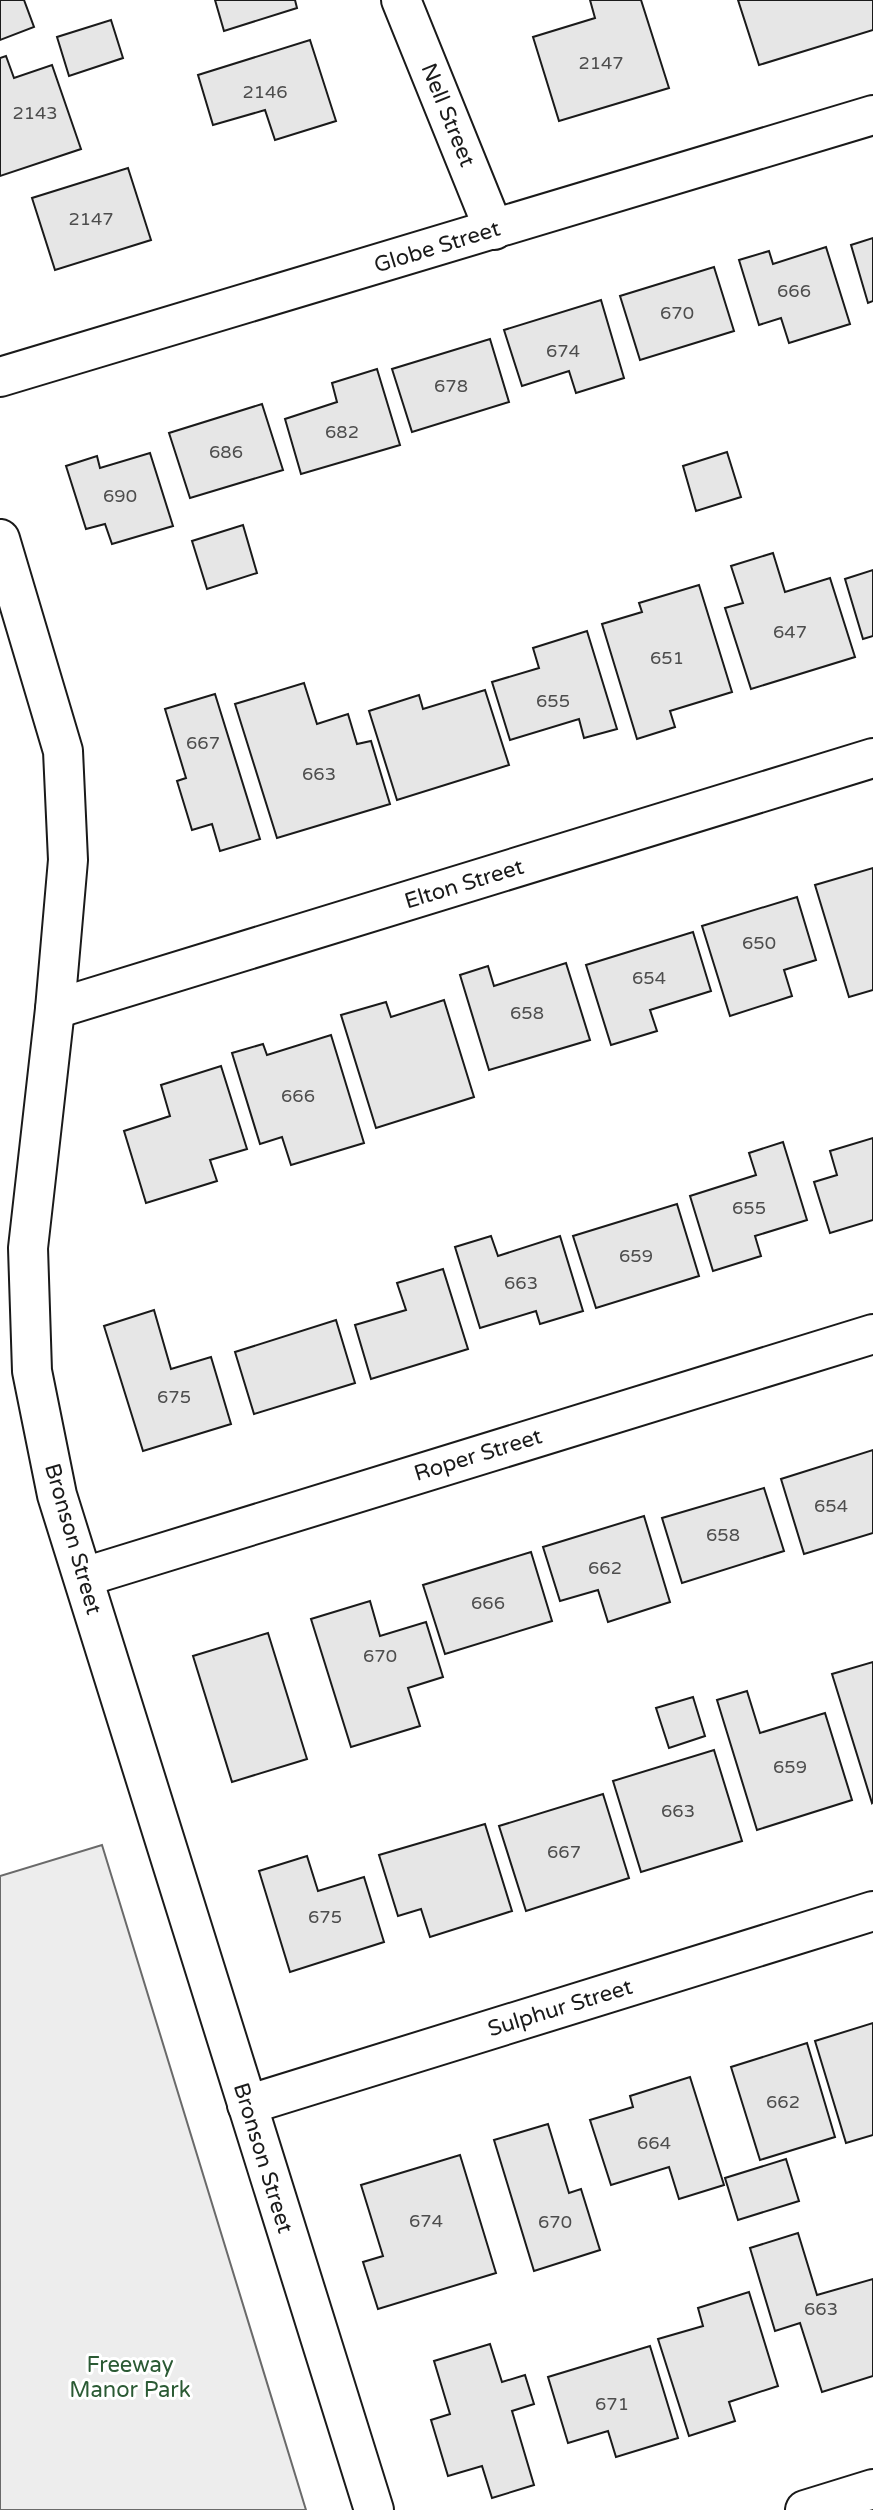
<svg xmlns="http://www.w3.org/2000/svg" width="873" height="2510" font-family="'Varela Round',sans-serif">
	<rect width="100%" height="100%" fill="#fff"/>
	<path fill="#ededed" stroke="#6a6a6a" stroke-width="2" d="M 102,1845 L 306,2510 L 0,2510 L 0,1876 Z"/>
	<g fill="#e6e6e6" stroke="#1a1a1a" stroke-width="2">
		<path d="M 0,0 L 24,0 L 34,27 L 0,40 Z"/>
		<path d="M 215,0 L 295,0 L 297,8 L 224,31 Z"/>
		<path d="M 590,0 L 641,0 L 669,88 L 559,121 L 533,37 L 595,18 Z"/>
		<path d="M 738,0 L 873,0 L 873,30 L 759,65 Z"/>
		<path d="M 111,20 L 123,58 L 69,76 L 57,37 Z"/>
		<path d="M 310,40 L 336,121 L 275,140 L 265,110 L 213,125 L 198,75 Z"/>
		<path d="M 6,56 L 14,78 L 52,65 L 81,149 L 0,176 L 0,58 Z"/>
		<path d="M 128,168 L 151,240 L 55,270 L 32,198 Z"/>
		<path d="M 873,238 L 873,301 L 868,303 L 851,245 Z"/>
		<path d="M 826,247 L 850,324 L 789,343 L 781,318 L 759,325 L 739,260 L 769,251 L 773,264 Z"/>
		<path d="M 714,267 L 734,331 L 640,360 L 620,296 Z"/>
		<path d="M 601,300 L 624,378 L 576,393 L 569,371 L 522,386 L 504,330 Z"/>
		<path d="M 490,339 L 509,402 L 412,432 L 392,369 Z"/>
		<path d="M 377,369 L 400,445 L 301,474 L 285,419 L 337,402 L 332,383 Z"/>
		<path d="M 262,404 L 283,470 L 190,498 L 169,433 Z"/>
		<path d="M 727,452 L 741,497 L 696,511 L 683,466 Z"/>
		<path d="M 150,453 L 173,526 L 112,544 L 105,524 L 86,529 L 66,466 L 97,456 L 100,468 Z"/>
		<path d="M 243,525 L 257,573 L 207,589 L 192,541 Z"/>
		<path d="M 773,553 L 785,592 L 830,578 L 855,657 L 751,689 L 725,608 L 743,603 L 731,566 Z"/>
		<path d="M 873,570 L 873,636 L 863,639 L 845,579 Z"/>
		<path d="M 699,585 L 732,692 L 670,711 L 675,727 L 637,739 L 602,624 L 642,612 L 639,603 Z"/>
		<path d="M 587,631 L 617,729 L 584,738 L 579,719 L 510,740 L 492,682 L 539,668 L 533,648 Z"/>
		<path d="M 304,683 L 317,724 L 348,714 L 357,744 L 371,741 L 390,804 L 277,838 L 235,704 Z"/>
		<path d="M 485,690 L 509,765 L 397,800 L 369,711 L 419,695 L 423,709 Z"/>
		<path d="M 215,694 L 260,839 L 220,851 L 212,824 L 192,830 L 177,781 L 186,778 L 165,709 Z"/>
		<path d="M 873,868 L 873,990 L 849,997 L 815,885 Z"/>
		<path d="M 797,897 L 816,960 L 784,970 L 792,996 L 730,1016 L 702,926 Z"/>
		<path d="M 693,932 L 711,991 L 650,1010 L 657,1031 L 611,1045 L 586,965 Z"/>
		<path d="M 566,963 L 590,1040 L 489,1070 L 460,975 L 488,966 L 494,986 Z"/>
		<path d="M 444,1000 L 474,1097 L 376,1128 L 341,1015 L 386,1002 L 391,1017 Z"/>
		<path d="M 331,1035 L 364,1143 L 291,1165 L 282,1137 L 260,1144 L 232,1053 L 263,1044 L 267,1055 Z"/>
		<path d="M 221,1066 L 247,1149 L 210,1160 L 217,1181 L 146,1203 L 124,1131 L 170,1116 L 161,1085 Z"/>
		<path d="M 873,1138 L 873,1220 L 830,1233 L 814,1182 L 837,1175 L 830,1151 Z"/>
		<path d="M 783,1142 L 807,1220 L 755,1236 L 761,1256 L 713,1271 L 690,1196 L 756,1175 L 749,1153 Z"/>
		<path d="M 677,1204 L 699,1276 L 596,1308 L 573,1236 Z"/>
		<path d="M 491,1236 L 498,1256 L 560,1236 L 583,1311 L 540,1324 L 536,1311 L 480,1328 L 455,1247 Z"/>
		<path d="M 443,1269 L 468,1349 L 371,1379 L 355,1325 L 406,1310 L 397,1283 Z"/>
		<path d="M 154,1310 L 171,1369 L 211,1357 L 231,1424 L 143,1451 L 104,1326 Z"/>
		<path d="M 336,1320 L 355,1383 L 254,1414 L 235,1352 Z"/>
		<path d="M 873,1450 L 873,1533 L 804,1554 L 781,1479 Z"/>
		<path d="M 764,1488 L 784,1551 L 682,1583 L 662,1518 Z"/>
		<path d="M 644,1516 L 670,1602 L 608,1622 L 598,1590 L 560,1601 L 543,1547 Z"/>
		<path d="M 531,1552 L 552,1621 L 445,1654 L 423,1585 Z"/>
		<path d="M 370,1601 L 380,1636 L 426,1622 L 443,1677 L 408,1688 L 420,1726 L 351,1747 L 311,1619 Z"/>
		<path d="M 268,1633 L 307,1759 L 232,1782 L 193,1656 Z"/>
		<path d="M 873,1662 L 873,1802 L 872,1803 L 832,1674 Z"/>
		<path d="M 747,1691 L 760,1733 L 825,1713 L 852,1800 L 757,1830 L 717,1700 Z"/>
		<path d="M 693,1697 L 705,1736 L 669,1748 L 656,1708 Z"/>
		<path d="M 714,1750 L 742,1841 L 641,1872 L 613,1781 Z"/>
		<path d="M 603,1794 L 629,1878 L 526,1911 L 499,1826 Z"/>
		<path d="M 485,1824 L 512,1911 L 430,1937 L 421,1909 L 398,1916 L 379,1855 Z"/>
		<path d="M 307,1856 L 318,1891 L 364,1877 L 384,1942 L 290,1972 L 259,1871 Z"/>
		<path d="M 873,2023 L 873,2135 L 846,2143 L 815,2041 Z"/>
		<path d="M 807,2043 L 835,2137 L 760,2160 L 731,2067 Z"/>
		<path d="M 690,2077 L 724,2185 L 679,2199 L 669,2167 L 611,2185 L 590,2120 L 633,2107 L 630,2096 Z"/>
		<path d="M 548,2124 L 569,2193 L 581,2189 L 600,2250 L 534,2271 L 494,2140 Z"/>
		<path d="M 460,2155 L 496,2273 L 378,2309 L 363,2262 L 383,2256 L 361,2185 Z"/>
		<path d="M 786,2159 L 799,2201 L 738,2220 L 725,2178 Z"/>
		<path d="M 798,2233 L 817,2295 L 873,2279 L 873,2376 L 822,2392 L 800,2323 L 775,2331 L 750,2248 Z"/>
		<path d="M 749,2292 L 778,2386 L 729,2402 L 735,2421 L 689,2436 L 658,2339 L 703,2326 L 698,2308 Z"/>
		<path d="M 490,2344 L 502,2382 L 525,2375 L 534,2404 L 512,2411 L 534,2485 L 492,2498 L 482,2466 L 448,2476 L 431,2420 L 450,2414 L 434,2361 Z"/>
		<path d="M 650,2346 L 678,2438 L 616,2457 L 608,2431 L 568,2443 L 548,2377 Z"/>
	</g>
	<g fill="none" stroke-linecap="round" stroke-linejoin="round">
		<g stroke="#1a1a1a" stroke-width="42">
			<g id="street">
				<path d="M 401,0 L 494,230"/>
				<path d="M 0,377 L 873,115"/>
				<path d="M 0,539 L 63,751 L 68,860 L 55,1009 L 28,1248 L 32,1371 L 57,1495 L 374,2510"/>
				<path d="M 55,1009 L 873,758"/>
				<path d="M 84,1577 L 873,1334"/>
				<path d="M 247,2105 L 873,1911"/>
				<path d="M 805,2510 L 873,2489"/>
			</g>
		</g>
		<use href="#street" stroke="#fff" stroke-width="38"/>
	</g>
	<g text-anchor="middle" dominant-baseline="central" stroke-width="6" stroke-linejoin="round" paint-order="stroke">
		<g font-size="18" fill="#4d4d4d">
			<text x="601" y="63">2147</text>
			<text x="265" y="92">2146</text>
			<text x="35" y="113">2143</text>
			<text x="91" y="219">2147</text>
			<text x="794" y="291">666</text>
			<text x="677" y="313">670</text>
			<text x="563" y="351">674</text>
			<text x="451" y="386">678</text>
			<text x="342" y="432">682</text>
			<text x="226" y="452">686</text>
			<text x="120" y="496">690</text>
			<text x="790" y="632">647</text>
			<text x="667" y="658">651</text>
			<text x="553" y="701">655</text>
			<text x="203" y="743">667</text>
			<text x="319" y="774">663</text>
			<text x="759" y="943">650</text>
			<text x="649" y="978">654</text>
			<text x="527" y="1013">658</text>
			<text x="298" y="1096">666</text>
			<text x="749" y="1208">655</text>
			<text x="636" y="1256">659</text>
			<text x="521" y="1283">663</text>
			<text x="174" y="1397">675</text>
			<text x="831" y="1506">654</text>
			<text x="723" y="1535">658</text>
			<text x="605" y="1568">662</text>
			<text x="488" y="1603">666</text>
			<text x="380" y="1656">670</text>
			<text x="790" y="1767">659</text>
			<text x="678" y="1811">663</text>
			<text x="564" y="1852">667</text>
			<text x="325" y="1917">675</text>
			<text x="783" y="2102">662</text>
			<text x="654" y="2143">664</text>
			<text x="426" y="2221">674</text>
			<text x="555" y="2222">670</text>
			<text x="821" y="2309">663</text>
			<text x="612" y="2404">671</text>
		</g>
		<g font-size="22" fill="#1a1a1a" stroke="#fff">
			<text transform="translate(448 115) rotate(68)">Nell Street</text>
			<text transform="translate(437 247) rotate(-17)">Globe Street</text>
			<text transform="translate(464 884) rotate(-17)">Elton Street</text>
			<text transform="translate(478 1455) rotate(-17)">Roper Street</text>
			<text transform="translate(73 1539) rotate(74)">Bronson Street</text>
			<text transform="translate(560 2008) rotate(-17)">Sulphur Street</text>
			<text transform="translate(263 2158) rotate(73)">Bronson Street</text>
		</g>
		<g font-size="22" fill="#2b5a34" stroke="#fff">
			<text x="130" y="2365">Freeway<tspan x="130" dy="25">Manor Park</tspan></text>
		</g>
	</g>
</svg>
